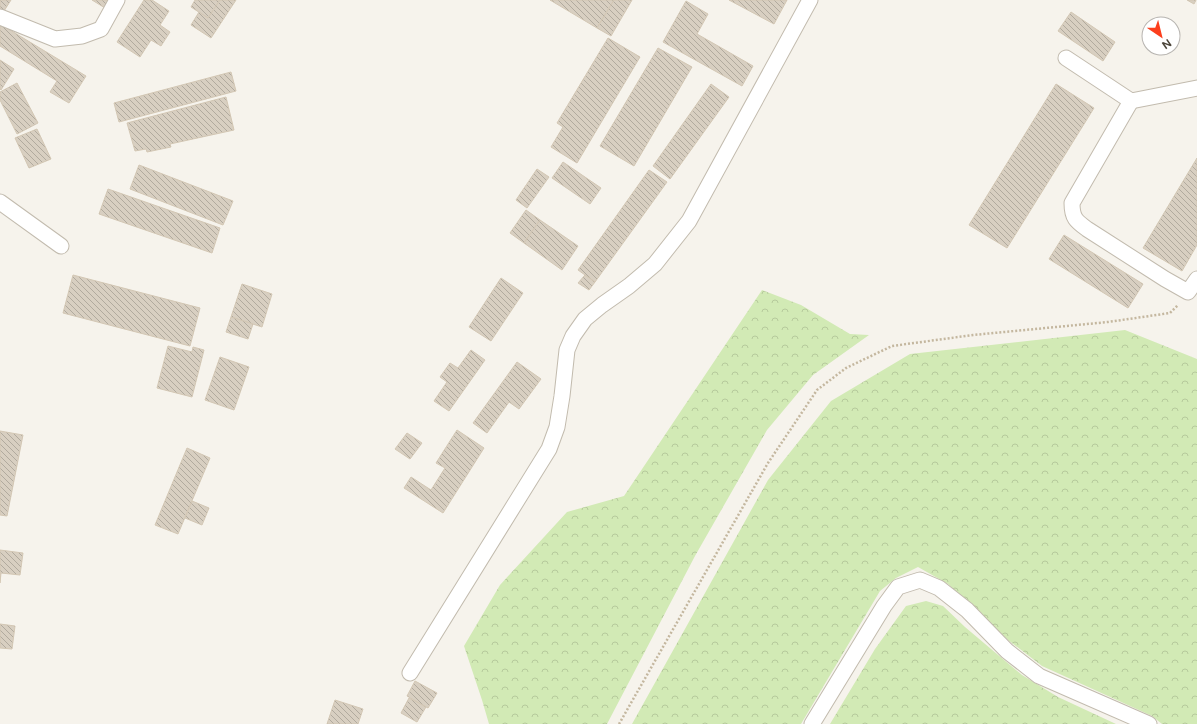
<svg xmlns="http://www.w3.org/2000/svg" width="1197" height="724" font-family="Figtree,sans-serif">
	<defs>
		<pattern id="forest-crowns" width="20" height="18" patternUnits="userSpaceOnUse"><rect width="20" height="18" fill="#d2eab5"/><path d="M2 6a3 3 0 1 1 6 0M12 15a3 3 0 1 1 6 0" fill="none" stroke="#b6ca9c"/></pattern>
		<pattern id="building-back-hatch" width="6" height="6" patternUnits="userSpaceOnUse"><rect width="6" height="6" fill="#d8cfc1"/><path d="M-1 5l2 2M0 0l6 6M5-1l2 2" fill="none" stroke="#b1aa9e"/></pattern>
	</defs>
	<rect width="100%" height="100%" fill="#f6f3ec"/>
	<g fill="url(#forest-crowns)">
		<path d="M 762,290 L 801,305 L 850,334 L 869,335 L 813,375 L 767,430 L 695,556 L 607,724 L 489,724 L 482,700 L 464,646 L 500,585 L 567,512 L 624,496 Z"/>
		<path d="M 1125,330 L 1197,359 L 1197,724 L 1162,724 L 1152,716 L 1042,666 L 1008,640 L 948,584 L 918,567 L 896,578 L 880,591 L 801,724 L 632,724 L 768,480 L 831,401 L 910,354 Z"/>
		<path d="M 926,601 L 943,606 L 965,627 L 1022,675 L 1058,697 L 1116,724 L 830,724 L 875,649 L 906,606 Z"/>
	</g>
	<g fill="url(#building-back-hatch)" stroke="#d3c7b4">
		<path d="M 0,0 L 11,0 L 4,11 L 0,8 Z"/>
		<path d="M 92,0 L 109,0 L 105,8 Z"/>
		<path d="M 144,0 L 152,0 L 169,11 L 160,25 L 170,32 L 161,46 L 151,40 L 140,57 L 117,42 Z"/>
		<path d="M 195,0 L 220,0 L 208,18 L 191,7 Z"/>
		<path d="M 220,0 L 236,0 L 211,38 L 191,25 L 199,12 L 208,18 Z"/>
		<path d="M 550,0 L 614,0 L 597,28 Z"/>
		<path d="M 614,0 L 632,0 L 611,36 L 597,28 Z"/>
		<path d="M 729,0 L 787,0 L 774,24 Z"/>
		<path d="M 1187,0 L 1196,0 L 1194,4 Z"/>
		<path d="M 686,1 L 708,14 L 697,34 L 753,66 L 742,86 L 663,42 Z"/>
		<path d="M 1071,12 L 1115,42 L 1103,61 L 1058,31 Z"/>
		<path d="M 0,24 L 86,76 L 69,103 L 50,92 L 57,81 L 0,46 Z"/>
		<path d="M 608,38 L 640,57 L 577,163 L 551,147 L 563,127 L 557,123 Z"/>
		<path d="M 658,48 L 692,67 L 634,166 L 600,146 Z"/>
		<path d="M 0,60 L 14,69 L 1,90 L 0,89 Z"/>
		<path d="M 231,72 L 236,91 L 119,122 L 114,103 Z"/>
		<path d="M 17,83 L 38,123 L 17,134 L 0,100 L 0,92 Z"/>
		<path d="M 711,84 L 729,97 L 670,179 L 653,166 Z"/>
		<path d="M 1056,84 L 1094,108 L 1007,248 L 969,225 Z"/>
		<path d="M 226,97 L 234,130 L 170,144 L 171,147 L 147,152 L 146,149 L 135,151 L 127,123 Z"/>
		<path d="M 37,129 L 51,159 L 29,168 L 15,138 Z"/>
		<path d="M 1197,158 L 1197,245 L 1182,271 L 1143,248 Z"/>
		<path d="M 563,162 L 601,188 L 590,204 L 552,178 Z"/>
		<path d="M 139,165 L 233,201 L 223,225 L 130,189 Z"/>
		<path d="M 537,169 L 549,177 L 527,208 L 516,200 Z"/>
		<path d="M 649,170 L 667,182 L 595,282 L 578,270 Z"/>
		<path d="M 108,189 L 220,228 L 212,253 L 99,214 Z"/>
		<path d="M 526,210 L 540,220 L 524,243 L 510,233 Z"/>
		<path d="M 540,220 L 578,246 L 562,270 L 524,243 Z"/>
		<path d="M 1064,235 L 1143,284 L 1128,308 L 1049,259 Z"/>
		<path d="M 73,275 L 200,308 L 190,346 L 63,313 Z"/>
		<path d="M 585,275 L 595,282 L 589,290 L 578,283 Z"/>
		<path d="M 501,278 L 523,293 L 491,341 L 469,327 Z"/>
		<path d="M 242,284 L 272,294 L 262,327 L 231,317 Z"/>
		<path d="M 231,317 L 253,324 L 248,339 L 226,332 Z"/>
		<path d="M 168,346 L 192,352 L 193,347 L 204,350 L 192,397 L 157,388 Z"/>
		<path d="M 471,350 L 485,360 L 449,411 L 434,401 L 447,382 L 440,377 L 450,363 L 458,368 Z"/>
		<path d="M 220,357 L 249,367 L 234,410 L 205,400 Z"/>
		<path d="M 517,362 L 541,379 L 519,409 L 509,402 L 487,433 L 473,423 Z"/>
		<path d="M 457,430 L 484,448 L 443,513 L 404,488 L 411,477 L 431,490 L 445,468 L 436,463 Z"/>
		<path d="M 0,431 L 23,435 L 7,516 L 0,515 Z"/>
		<path d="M 407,433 L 422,443 L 410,459 L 395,449 Z"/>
		<path d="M 187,448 L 210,458 L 178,534 L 155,525 Z"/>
		<path d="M 192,501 L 209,508 L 202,525 L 185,518 Z"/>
		<path d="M 0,550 L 23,553 L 20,575 L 1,573 L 0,583 Z"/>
		<path d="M 0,624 L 15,626 L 12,649 L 0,648 Z"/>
		<path d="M 415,681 L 437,693 L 428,708 L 407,696 Z"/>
		<path d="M 409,698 L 426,707 L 417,722 L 401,713 Z"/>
		<path d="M 335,700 L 363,709 L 358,724 L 327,724 Z"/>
	</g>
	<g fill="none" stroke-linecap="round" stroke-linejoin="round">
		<g stroke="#c2bbae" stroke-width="17">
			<g id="minor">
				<path d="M 0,17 L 55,39 L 82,36 L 101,29 L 117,0"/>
				<path d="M 1066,58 L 1131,101 L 1197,88"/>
				<path d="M 1131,101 L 1072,203 C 1072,218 1076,221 1087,229 L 1165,279 L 1188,292 L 1197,279"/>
				<path d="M 0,202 L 61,246"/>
				<path d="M 410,673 L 549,449 L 557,427 L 562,396 L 567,350 L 573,336 L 585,319 L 602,305 L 629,286 L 655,264 L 689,221 L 810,0"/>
				<path d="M 812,724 L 884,606 L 898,587 L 920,580 L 939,588 L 967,610 L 1007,651 L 1039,676 L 1149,724"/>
			</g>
		</g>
		<path stroke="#c4b79f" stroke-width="2.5" stroke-dasharray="2 2" stroke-linecap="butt" d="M 619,724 L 768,463 L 817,390 L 846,368 L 892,346 L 973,335 L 1108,322 L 1170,313 L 1178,305"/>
		<use href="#minor" stroke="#fff" stroke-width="15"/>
	</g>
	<g transform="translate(1161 36) rotate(145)"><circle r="19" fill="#ffffff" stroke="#b7b4b0"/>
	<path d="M0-3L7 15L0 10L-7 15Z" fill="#fc3f1d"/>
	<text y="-6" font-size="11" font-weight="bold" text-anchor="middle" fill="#4b4439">N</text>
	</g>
</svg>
